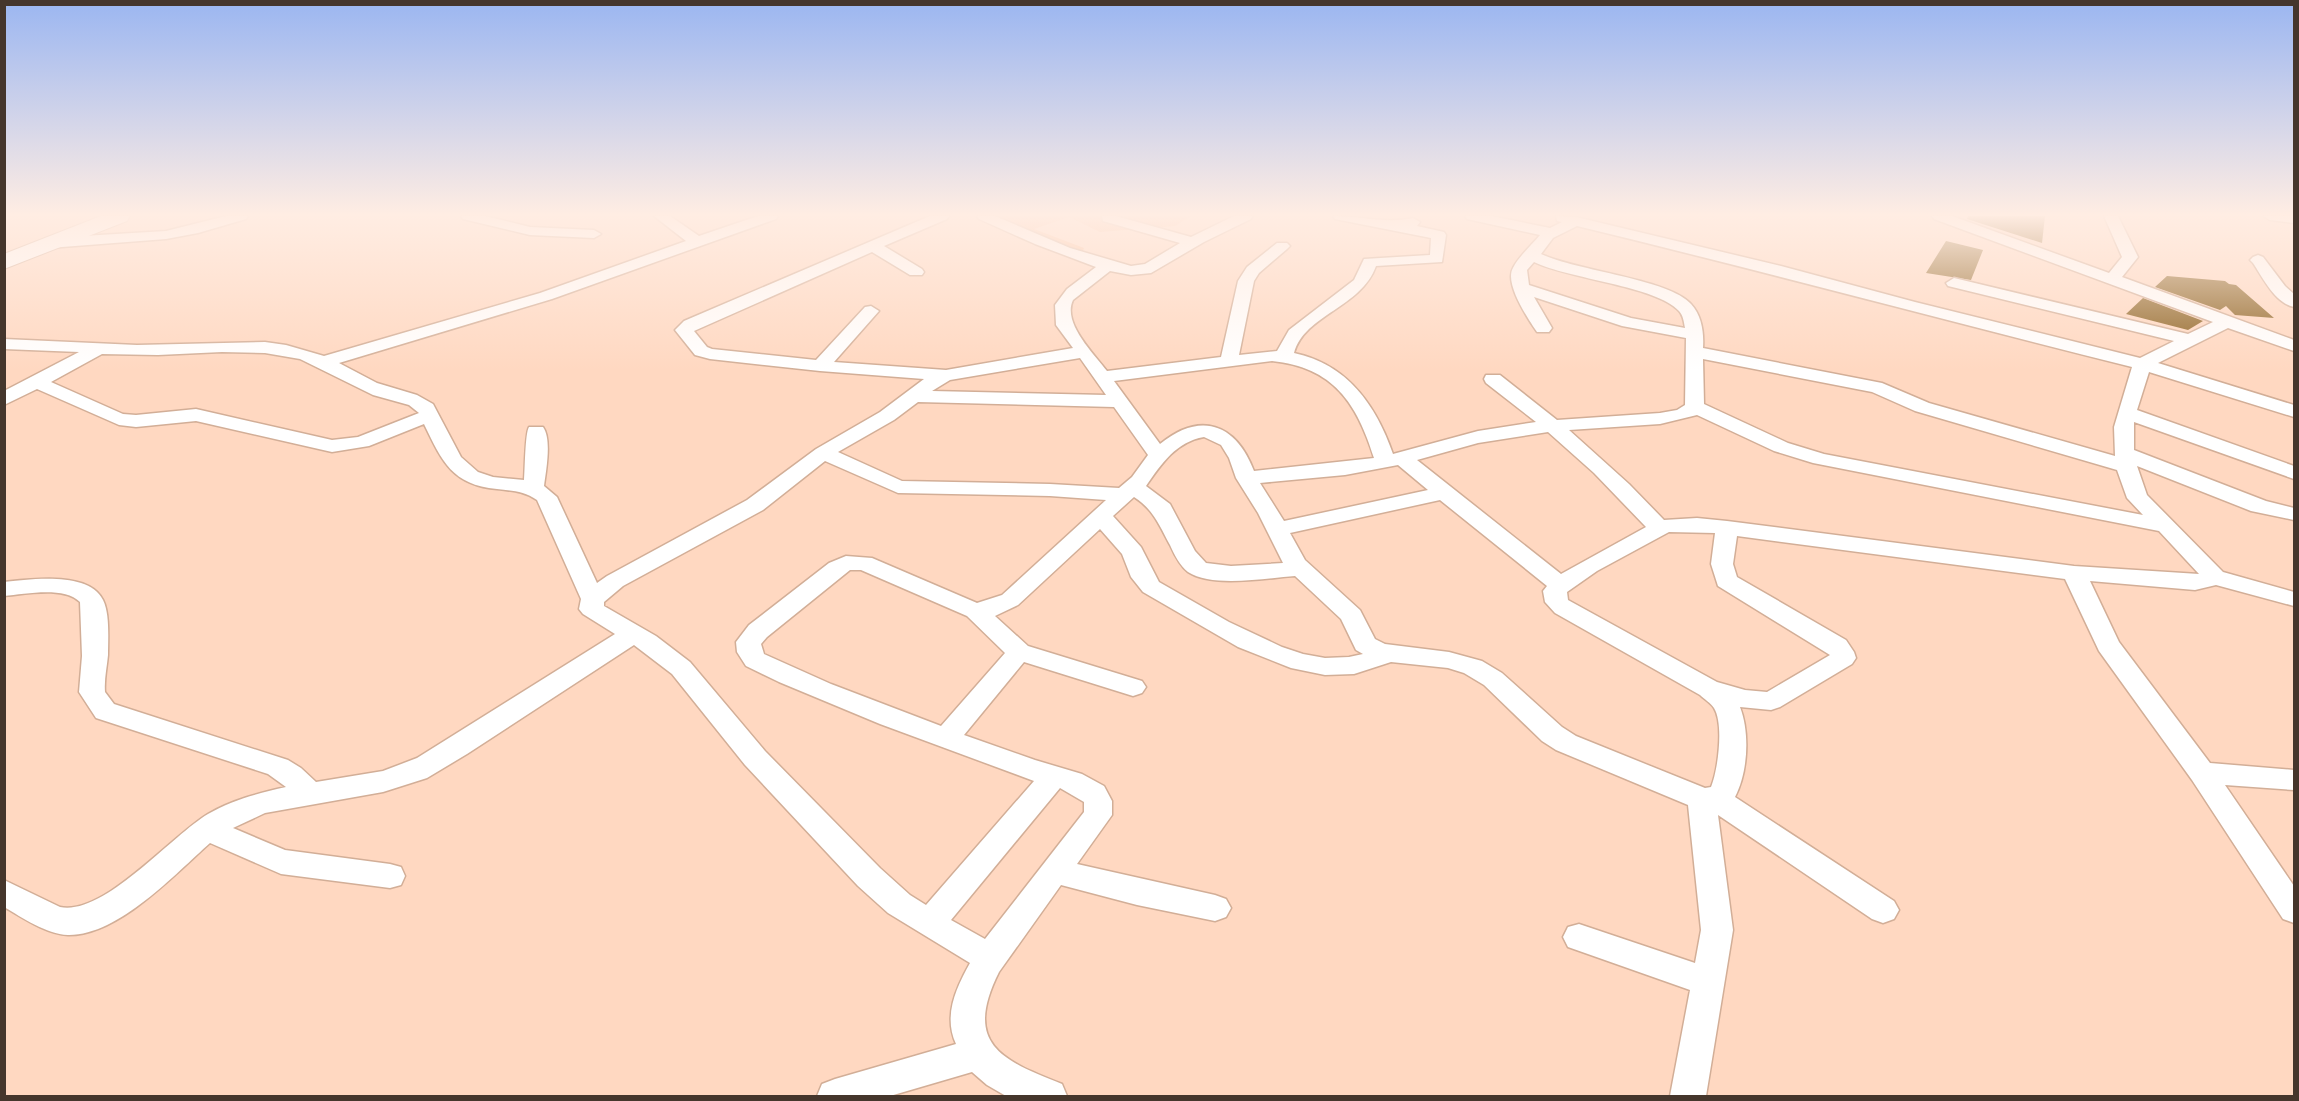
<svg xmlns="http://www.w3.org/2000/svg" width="2299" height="1101" font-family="Jost,sans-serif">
	<rect width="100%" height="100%" fill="#ffd8c1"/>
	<path fill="#fabe98" d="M 985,216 L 1191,216 L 1175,226 L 1100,232 L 1069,217 L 1034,229 L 1084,248 L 1081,256 L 1016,236 Z"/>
	<g fill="#8d6221">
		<path d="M 1968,216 L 2045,216 L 2042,243 L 1967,219 Z"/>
		<path d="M 1946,241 L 1983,250 L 1971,280 L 1926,273 Z"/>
		<path d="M 2167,276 L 2225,281 L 2229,284 L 2236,285 L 2274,318 L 2235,315 L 2226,306 L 2220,310 L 2155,287 Z"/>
		<path d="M 2143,298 L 2203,321 L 2188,330 L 2126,314 Z"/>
	</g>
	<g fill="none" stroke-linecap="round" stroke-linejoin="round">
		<g stroke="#d2ae97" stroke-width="3">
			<g id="street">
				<path d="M 226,216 L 248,216 L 246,219 L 198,233 L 166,239 L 49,248 L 41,243 L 49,238 L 166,231 Z"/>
				<path d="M 461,216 L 485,216 L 530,227 L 594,230 L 601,234 L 594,238 L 530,235 L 463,219 Z"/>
				<path d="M 654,216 L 670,216 L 699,236 L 758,216 L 778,216 L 776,219 L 552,299 L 339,363 L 377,383 L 417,395 L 433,404 L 461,457 L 478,472 L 493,477 L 524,480 C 525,469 525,433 529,427 L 543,427 C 552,439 546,471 544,486 L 557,497 L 597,583 L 607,576 L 747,500 L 816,449 L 880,412 L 924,379 L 820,371 L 710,359 L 695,355 L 675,330 L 684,321 L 930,216 L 949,216 L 947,219 L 884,246 L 922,269 L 924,272 L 922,275 L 910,275 L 872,252 L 694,331 L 707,347 L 712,349 L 816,360 L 865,307 L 871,306 L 879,311 L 834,362 L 946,370 L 1073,348 L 1056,325 L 1055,305 L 1067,289 L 1096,267 L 1035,244 L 979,219 L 977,216 L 995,216 L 1070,248 L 1131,266 L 1145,264 L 1180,243 L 1103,221 L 1102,216 L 1116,216 L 1191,237 L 1234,216 L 1253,216 L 1251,219 L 1204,242 L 1151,273 L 1131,275 L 1110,271 L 1073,300 C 1062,323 1094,354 1107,371 L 1221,357 L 1238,281 L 1247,267 L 1277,243 L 1287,243 L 1290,246 L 1287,249 L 1259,273 L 1254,281 L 1239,355 L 1277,351 L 1289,330 L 1354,280 L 1364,259 L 1430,255 L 1431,238 L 1335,219 L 1333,216 C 1361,216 1386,224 1413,218 L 1420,222 L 1417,226 L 1444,232 L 1446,235 L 1442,262 L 1376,266 C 1361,308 1305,314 1294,353 C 1347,364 1376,405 1393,454 L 1478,431 L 1536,422 L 1486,383 L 1484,379 L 1486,375 L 1500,375 L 1557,420 L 1660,413 L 1677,410 L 1685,405 L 1686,338 L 1622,326 L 1534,297 L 1552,328 L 1549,332 L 1537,332 C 1528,319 1504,283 1513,268 C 1519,256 1531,246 1540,235 L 1467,219 L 1465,216 L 1491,216 L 1550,228 L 1562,222 L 1557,221 L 1556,216 L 1576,217 L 1781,266 L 1915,302 L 2140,358 L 2174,341 L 1948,286 L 1946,283 L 1954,278 L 2188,334 L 2213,322 L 1934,219 L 1932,216 L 1952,216 L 2109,273 L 2122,257 L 2104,216 L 2118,216 L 2138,257 L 2122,277 L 2294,340 L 2294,351 L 2228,328 L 2158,363 L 2294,405 L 2294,417 L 2149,372 L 2137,410 L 2294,466 L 2294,479 L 2134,422 L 2134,450 L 2266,501 L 2294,508 L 2294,520 L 2251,511 L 2137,466 L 2147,495 L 2223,572 L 2294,592 L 2294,606 L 2216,585 L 2195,590 L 2090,581 L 2119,642 L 2210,763 L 2294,770 L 2294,790 L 2225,785 L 2294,886 L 2294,923 L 2283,919 L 2192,780 L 2099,651 L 2065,579 L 1737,536 L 1733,564 L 1737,577 L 1846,640 L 1854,652 L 1856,658 L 1852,664 L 1780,707 L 1771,710 L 1740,707 C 1750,733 1748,772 1735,797 L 1894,901 L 1899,910 L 1894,919 L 1883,923 L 1872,919 L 1718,815 L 1733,930 L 1706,1096 L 1670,1096 L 1690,990 L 1568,947 L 1563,937 L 1568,927 L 1579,924 L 1695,963 L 1701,930 L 1688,805 L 1556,750 L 1542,741 L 1484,685 L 1464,673 L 1448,668 L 1391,662 L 1354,674 L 1325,675 L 1291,668 L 1238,647 L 1143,592 L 1131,577 L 1122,554 L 1100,529 L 1018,605 L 995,616 L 1028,646 L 1142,681 L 1146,687 L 1142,693 L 1133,696 L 1024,662 L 964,735 L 1035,760 L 1082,774 L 1104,786 L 1112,801 L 1112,815 L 1077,864 L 1215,895 L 1226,899 L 1231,908 L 1226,917 L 1215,921 L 1137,905 L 1061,885 L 999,972 C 963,1044 1001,1060 1062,1084 L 1067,1096 L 1006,1096 L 987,1085 L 972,1072 L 890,1096 L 817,1096 L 822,1084 L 835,1079 L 956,1044 C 943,1016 956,988 970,963 L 888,913 L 858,886 L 745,765 L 672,674 L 634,645 L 467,754 L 427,778 L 383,792 L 265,813 L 233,828 L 285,850 L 390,864 L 401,867 L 405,876 L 401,885 L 390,888 L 281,874 L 210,843 C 175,874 118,936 68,935 C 46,934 23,918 4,907 L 4,880 L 60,907 C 104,916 171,836 208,814 C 232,800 259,793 286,787 L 268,774 L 96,718 L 79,692 L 82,656 L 80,602 C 64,586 26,594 4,596 L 4,582 C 31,579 89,571 103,600 C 110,614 108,639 108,655 C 107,667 104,679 105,692 L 114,704 L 288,760 L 301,768 L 316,782 L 383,771 L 417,758 L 615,634 L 583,614 L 579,609 L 581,599 L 537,500 C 524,491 512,491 497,489 C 452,485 442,461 424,424 L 369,446 L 332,452 L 196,421 L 136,427 L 119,425 L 37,389 L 4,405 L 4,391 L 79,352 L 4,349 L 4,339 L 137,345 L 265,342 L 286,345 L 324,356 L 540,293 L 686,241 ZM 1577,226 C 1763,271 1947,321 2132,367 L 2114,427 L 2115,456 L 1929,403 L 1882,383 L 1703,348 C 1704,333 1702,316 1691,304 C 1669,279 1577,271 1541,254 L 1553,238 ZM 1534,262 C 1568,279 1657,286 1679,311 C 1683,315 1684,322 1685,328 L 1631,318 L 1529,285 L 1527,270 ZM 222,352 L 265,353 L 300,359 L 373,395 L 409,405 L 419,413 L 358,437 L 332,440 L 196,409 L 136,415 L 123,414 L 51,382 L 102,354 L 158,355 ZM 1080,358 L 1106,395 L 932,391 L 950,380 ZM 1703,359 L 1872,392 L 1915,411 L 2117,470 L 2127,498 L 2143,515 L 1824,454 L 1788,443 L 1704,404 ZM 1272,361 C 1333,367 1357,403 1374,458 L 1254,471 C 1236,423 1200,411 1160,444 L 1114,381 ZM 918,402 L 1114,407 L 1148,455 L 1132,477 L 1119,488 L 1050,484 L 902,481 L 838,452 L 894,420 ZM 1697,415 L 1774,451 L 1813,463 L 2159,531 L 2199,574 L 2074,566 L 1727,521 L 1697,518 L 1664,520 L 1629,484 L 1569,430 L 1660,424 ZM 1548,432 L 1594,473 L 1646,527 L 1561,574 L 1417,460 L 1478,443 ZM 1204,437 L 1221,445 L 1229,458 L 1236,478 L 1258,513 L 1283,563 L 1231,566 L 1206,563 L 1195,551 L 1170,504 L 1146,486 C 1162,463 1176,442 1204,437 ZM 825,461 L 898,493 L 1050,496 L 1106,500 L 1002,595 L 977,603 L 872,558 L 846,556 L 829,563 L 749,625 L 736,642 L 737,652 L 746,666 L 779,682 L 880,724 L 1034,781 L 926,905 L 910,895 L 880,868 L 765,751 L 690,662 L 656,636 L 604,606 L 604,602 L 623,586 L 763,510 ZM 1398,465 L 1428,490 L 1284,521 L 1260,483 L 1345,475 ZM 1134,497 C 1154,510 1159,525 1170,545 C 1174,554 1180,566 1188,572 C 1212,588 1267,578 1295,576 L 1341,619 L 1356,650 L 1363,654 L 1349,657 L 1325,658 L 1303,654 L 1282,647 L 1229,622 L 1159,582 L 1141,547 L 1113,516 ZM 1440,500 L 1547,586 L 1543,591 L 1545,602 L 1555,613 L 1700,695 C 1704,699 1711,703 1714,708 C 1724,724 1718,770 1711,787 L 1705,788 L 1576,736 L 1562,727 L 1502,673 L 1482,661 L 1449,652 L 1385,644 L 1375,639 L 1360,610 L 1305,560 L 1290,533 ZM 1669,532 L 1715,533 L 1711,564 L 1718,586 L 1830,655 L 1767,692 L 1745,690 L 1717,682 L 1568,600 L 1567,592 L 1597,571 ZM 850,570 L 861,570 L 967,616 L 1005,653 L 941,726 L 831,684 L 764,654 L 761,644 L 767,637 ZM 1060,788 L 1084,802 L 1084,812 L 985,939 L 951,920 Z"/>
				<path d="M 2263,216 L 2294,216 L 2294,223 L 2270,220 Z"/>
				<path d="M 2258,255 L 2263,257 L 2285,286 L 2294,294 L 2294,307 C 2275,303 2263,278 2253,263 L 2250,260 L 2253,257 Z"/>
			</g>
		</g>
		<g stroke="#d2ae97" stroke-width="2">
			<path id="primary" d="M 101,216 L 130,216 L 127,221 L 4,269 L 4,254 Z"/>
		</g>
		<use href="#street" fill="#fff" fill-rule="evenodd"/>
		<use href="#primary" fill="#fff" fill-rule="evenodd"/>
	</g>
	<linearGradient id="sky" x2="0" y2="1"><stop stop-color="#9bb6f1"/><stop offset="0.58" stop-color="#ffede3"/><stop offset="1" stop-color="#ffede3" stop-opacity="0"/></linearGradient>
	<rect width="2299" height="370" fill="url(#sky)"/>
	<rect width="2299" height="1101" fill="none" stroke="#45362c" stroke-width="12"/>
</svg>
